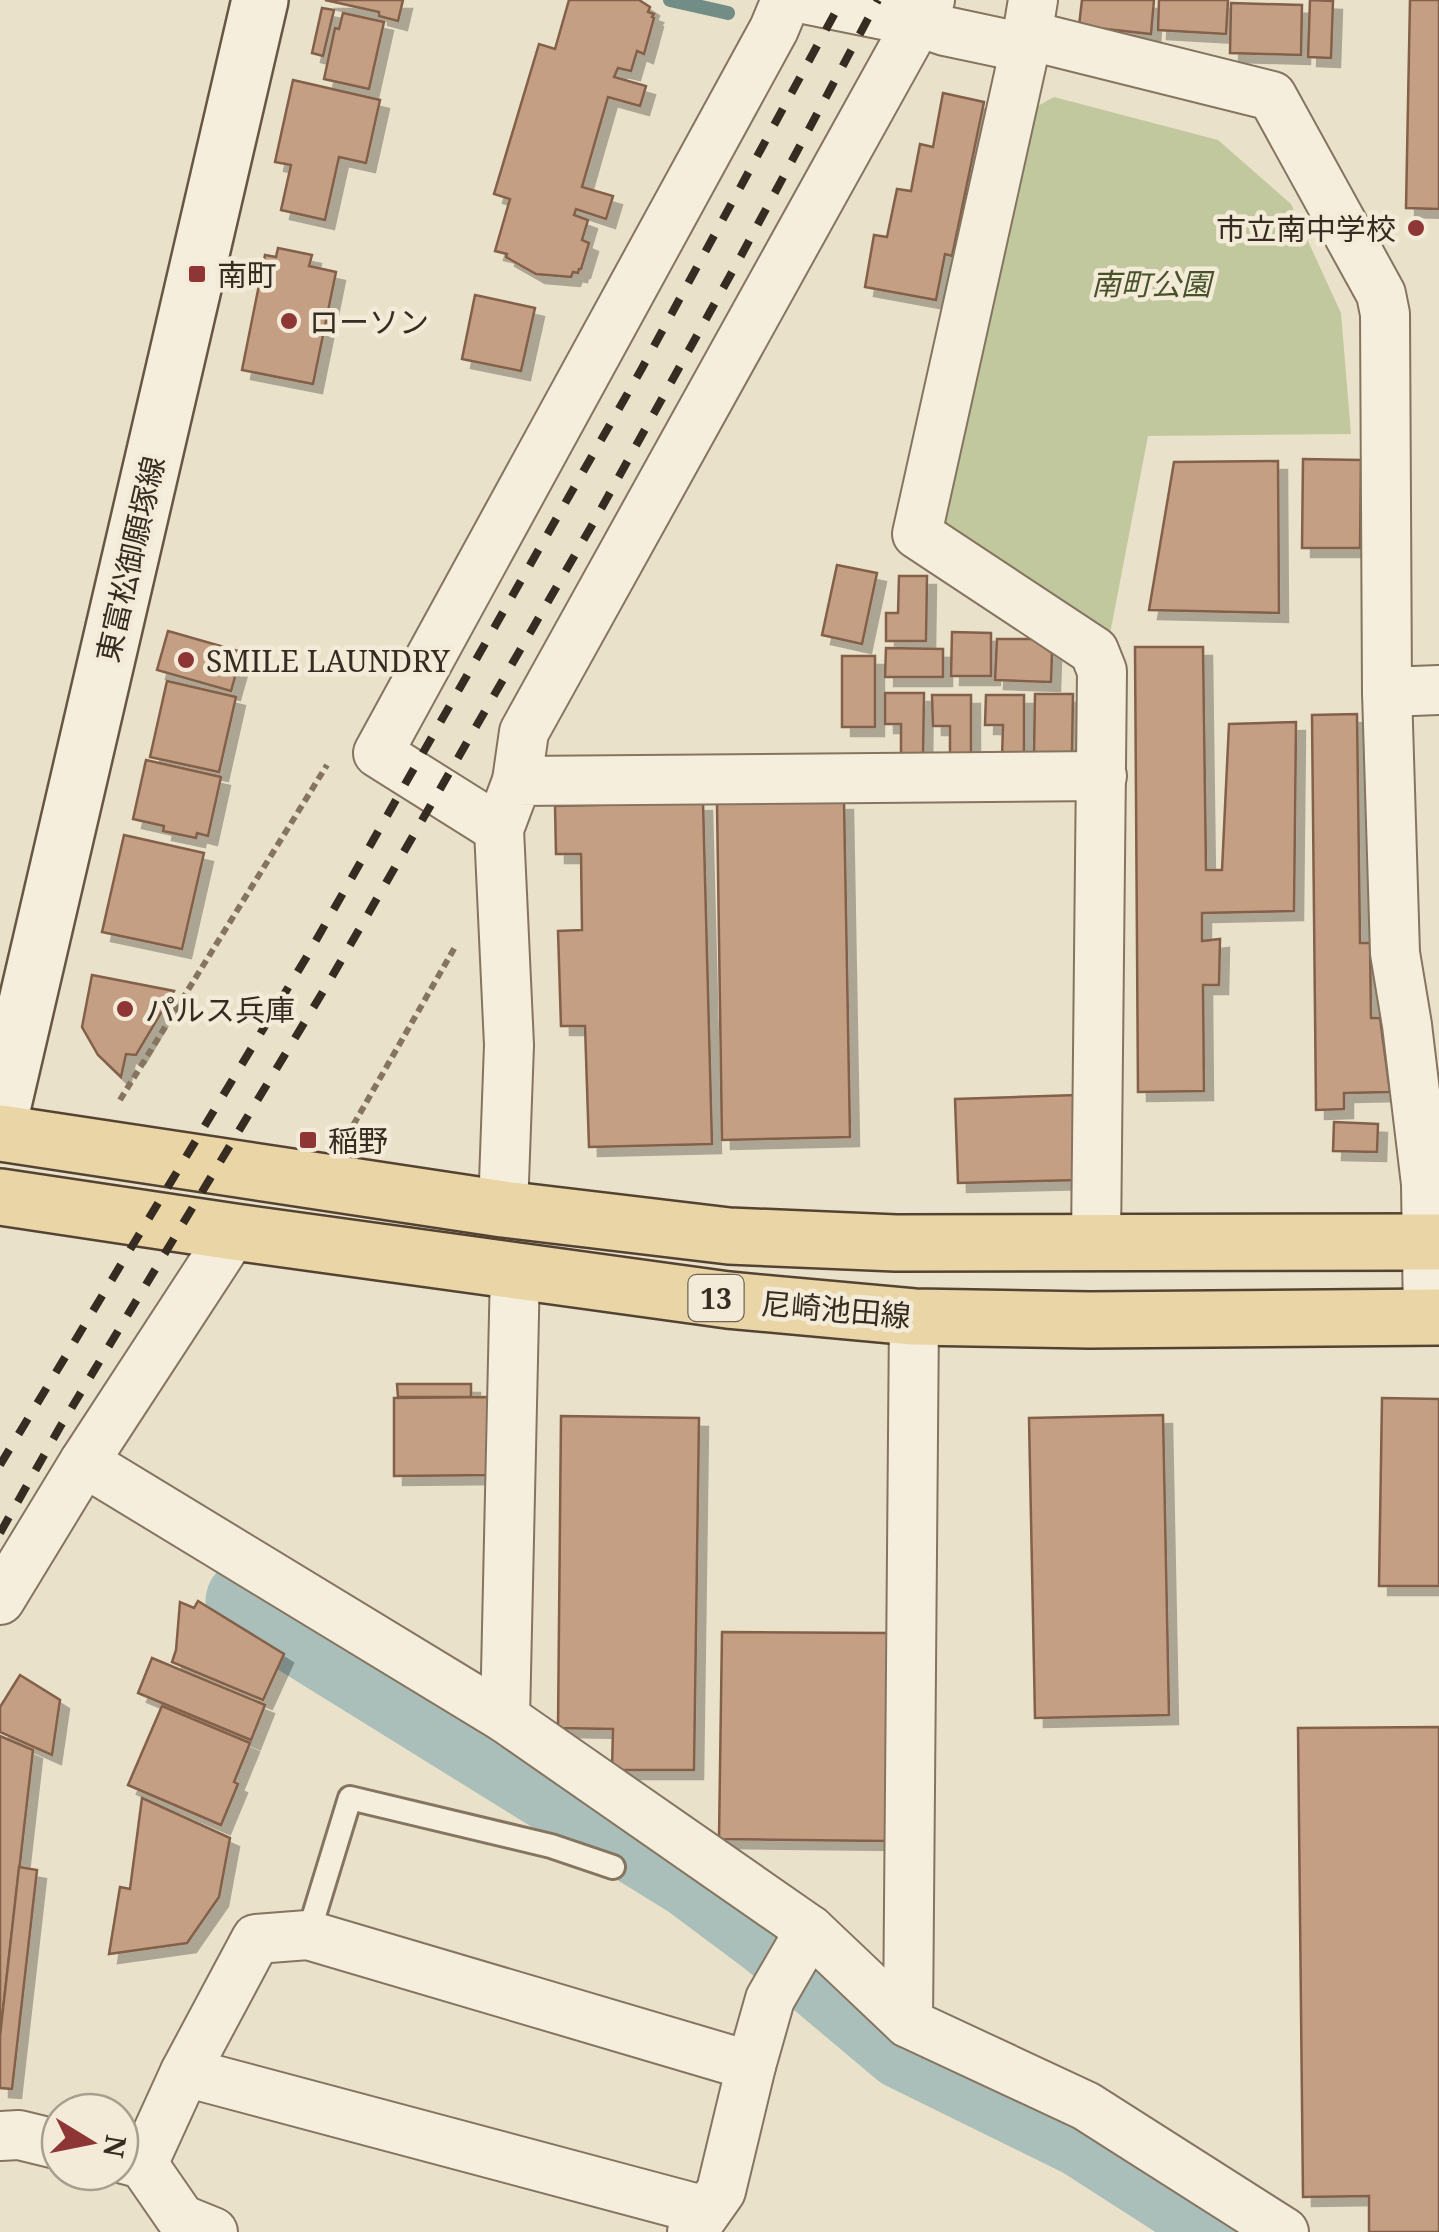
<svg xmlns="http://www.w3.org/2000/svg" width="1439" height="2232" font-family="'Noto Serif','Noto Sans JP',serif">
	<defs>
		<filter id="shadow"><feDropShadow dx="9" dy="9" stdDeviation="0" flood-color="#0004"/></filter>
	</defs>
	<rect width="100%" height="100%" fill="#eae1ca"/>
	<path fill="#c2c89e" d="M 1054,97 L 1218,140 L 1291,204 L 1341,313 L 1351,434 L 1148,436 L 1109,639 L 941,519 L 1034,108 Z"/>
	<g fill="none" stroke-linecap="round" stroke-linejoin="round">
		<path stroke="#718d86" stroke-width="14" d="M 670,0 L 728,13"/>
		<path stroke="#aabfb9" stroke-width="85" d="M 248,1601 L 693,1877 L 772,1936 L 904,2047 L 1083,2135 L 1234,2232"/>
	</g>
	<g fill="#c59f84" stroke="#826048" stroke-width="2.5" filter="url(#shadow)">
		<path d="M 325,0 L 403,0 L 398,21 L 379,16 L 379,12 Z"/>
		<path d="M 569,0 L 639,0 L 650,7 L 648,12 L 654,14 L 652,17 L 654,18 L 644,54 L 637,51 L 631,71 L 618,68 L 614,77 L 646,86 L 640,106 L 608,97 L 582,187 L 613,196 L 606,219 L 576,209 L 574,215 L 588,220 L 582,240 L 589,243 L 581,269 L 579,269 L 578,273 L 573,272 L 571,277 L 536,274 L 506,257 L 507,254 L 495,251 L 510,199 L 494,194 L 539,44 L 555,49 Z"/>
		<path d="M 1082,0 L 1154,0 L 1151,34 L 1079,26 Z"/>
		<path d="M 1159,0 L 1228,0 L 1226,34 L 1158,30 Z"/>
		<path d="M 1310,0 L 1333,1 L 1331,58 L 1308,57 Z"/>
		<path d="M 1410,0 L 1439,0 L 1439,209 L 1406,208 Z"/>
		<path d="M 1231,3 L 1302,5 L 1301,55 L 1230,53 Z"/>
		<path d="M 322,8 L 334,10 L 323,56 L 312,53 Z"/>
		<path d="M 343,13 L 384,22 L 369,89 L 324,79 L 335,28 L 339,29 Z"/>
		<path d="M 293,80 L 380,100 L 366,163 L 339,157 L 325,220 L 281,210 L 291,165 L 275,162 Z"/>
		<path d="M 943,93 L 984,102 L 952,256 L 945,254 L 936,300 L 865,287 L 874,235 L 887,237 L 897,189 L 911,191 L 920,144 L 933,147 Z"/>
		<path d="M 278,248 L 312,255 L 309,266 L 336,272 L 313,384 L 242,370 L 265,255 L 276,257 Z"/>
		<path d="M 475,295 L 535,308 L 521,371 L 462,359 Z"/>
		<path d="M 1303,459 L 1361,460 L 1360,548 L 1302,548 Z"/>
		<path d="M 1278,461 L 1279,613 L 1149,610 L 1174,462 Z"/>
		<path d="M 837,565 L 877,573 L 862,644 L 822,635 Z"/>
		<path d="M 899,576 L 927,576 L 926,641 L 886,641 L 886,613 L 898,613 Z"/>
		<path d="M 168,631 L 242,652 L 231,691 L 157,670 Z"/>
		<path d="M 952,632 L 991,633 L 991,676 L 951,676 Z"/>
		<path d="M 997,639 L 1032,639 L 1052,653 L 1051,682 L 995,680 Z"/>
		<path d="M 1135,647 L 1203,647 L 1206,870 L 1222,870 L 1229,724 L 1296,722 L 1294,911 L 1202,913 L 1202,941 L 1220,939 L 1219,985 L 1203,985 L 1204,1091 L 1138,1092 Z"/>
		<path d="M 886,648 L 943,649 L 943,677 L 885,677 Z"/>
		<rect x="842" y="656" width="33" height="71"/>
		<path d="M 167,681 L 236,697 L 219,772 L 150,757 Z"/>
		<path d="M 885,693 L 924,693 L 923,757 L 901,756 L 901,724 L 885,724 Z"/>
		<path d="M 1035,694 L 1073,694 L 1072,753 L 1034,753 Z"/>
		<path d="M 932,695 L 971,695 L 971,758 L 950,758 L 950,726 L 933,726 Z"/>
		<path d="M 986,695 L 1024,695 L 1024,758 L 1002,758 L 1003,725 L 985,725 Z"/>
		<path d="M 1357,714 L 1360,943 L 1370,943 L 1371,1018 L 1380,1018 L 1390,1092 L 1344,1093 L 1344,1109 L 1316,1110 L 1312,715 Z"/>
		<path d="M 146,760 L 221,777 L 208,836 L 197,833 L 196,838 L 163,831 L 164,826 L 133,819 Z"/>
		<path d="M 844,801 L 850,1137 L 722,1140 L 717,803 Z"/>
		<path d="M 703,802 L 712,1144 L 589,1147 L 585,1026 L 561,1026 L 558,931 L 582,930 L 581,854 L 556,854 L 555,806 Z"/>
		<path d="M 124,835 L 204,853 L 182,949 L 102,932 Z"/>
		<path d="M 92,975 L 174,991 L 136,1055 L 126,1054 L 121,1077 L 98,1055 L 82,1027 Z"/>
		<path d="M 1077,1095 L 1080,1180 L 958,1183 L 955,1099 Z"/>
		<path d="M 1334,1122 L 1378,1124 L 1377,1152 L 1333,1151 Z"/>
		<path d="M 397,1384 L 471,1384 L 471,1397 L 398,1397 Z"/>
		<path d="M 491,1397 L 491,1475 L 394,1476 L 394,1398 Z"/>
		<path d="M 1382,1398 L 1439,1399 L 1439,1586 L 1379,1586 Z"/>
		<path d="M 1163,1415 L 1169,1715 L 1035,1718 L 1029,1418 Z"/>
		<path d="M 561,1416 L 699,1418 L 694,1770 L 612,1770 L 613,1729 L 558,1728 Z"/>
		<path d="M 198,1601 L 284,1654 L 263,1700 L 172,1662 L 176,1650 L 180,1602 L 194,1608 Z"/>
		<path d="M 722,1632 L 888,1633 L 886,1841 L 719,1839 Z"/>
		<path d="M 152,1658 L 265,1705 L 251,1740 L 138,1693 Z"/>
		<path d="M 20,1675 L 60,1700 L 52,1755 L 0,1732 L 0,1707 Z"/>
		<path d="M 162,1706 L 250,1743 L 234,1782 L 238,1784 L 221,1825 L 128,1785 Z"/>
		<path d="M 1439,1727 L 1439,2232 L 1369,2232 L 1369,2196 L 1303,2197 L 1298,1728 Z"/>
		<path d="M 0,1736 L 33,1750 L 0,2036 Z"/>
		<path d="M 142,1798 L 230,1838 L 219,1897 L 187,1943 L 109,1954 L 120,1887 L 130,1889 Z"/>
		<path d="M 19,1867 L 37,1870 L 12,2089 L 0,2088 L 0,2036 Z"/>
	</g>
	<g fill="none" stroke-linecap="round" stroke-linejoin="round">
		<g stroke="#857460" stroke-width="28">
			<path id="lane" d="M 308,1935 L 350,1798 L 551,1846 L 613,1867"/>
		</g>
		<g stroke="#857460" stroke-width="52">
			<g id="street">
				<path d="M 809,0 L 918,22 L 945,31 L 1025,48"/>
				<path d="M 1033,0 L 1025,48 L 917,534 L 1094,651 L 1102,671 L 1096,1243"/>
				<path d="M 1027,35 L 1272,96 L 1381,294 L 1385,314 L 1387,692 L 1395,953 L 1407,1025 L 1426,1184 L 1428,1317"/>
				<path d="M 1387,692 L 1439,690"/>
				<path d="M 517,781 L 524,732 L 930,0"/>
				<path d="M 499,829 L 378,753 L 774,29 L 786,0"/>
				<path d="M 503,1209 L 509,1045 L 499,829 L 517,781 L 1102,776"/>
				<path d="M 84,1462 L 505,1718 L 810,1930 L 908,2023 L 1086,2106 L 1284,2232"/>
				<path d="M 0,1600 L 84,1462 L 234,1232"/>
				<path d="M 505,1718 L 515,1270"/>
				<path d="M 908,2023 L 914,1317"/>
				<path d="M 185,2072 L 706,2211"/>
				<path d="M 0,2136 L 19,2135 L 60,2145"/>
				<path d="M 120,2158 L 143,2164 L 181,2219 L 213,2232"/>
				<path d="M 143,2164 L 185,2072 L 256,1939 L 308,1935 L 751,2066"/>
				<path d="M 692,2232 L 721,2191 L 751,2066 L 770,1999 L 810,1930"/>
			</g>
		</g>
		<g stroke="#675643" stroke-width="60">
			<path id="secondary" d="M 0,1118 L 260,0"/>
		</g>
		<g stroke="#544333" stroke-width="60">
			<g id="primary">
				<path d="M 0,1133 L 503,1209 L 729,1236 L 896,1243 L 1439,1242"/>
				<path d="M 0,1197 L 234,1232 L 728,1300 L 914,1317 L 1090,1320 L 1439,1317"/>
			</g>
		</g>
		<g stroke="#857460" stroke-width="6" stroke-dasharray="8 5" stroke-linecap="butt">
			<path d="M 120,1100 L 327,765"/>
			<path d="M 347,1136 L 455,947"/>
		</g>
		<use href="#lane" stroke="#f6eedc" stroke-width="22"/>
		<use href="#street" stroke="#f6eedc" stroke-width="48"/>
		<use href="#secondary" stroke="#f6eedc" stroke-width="55"/>
		<use href="#primary" stroke="#e9d5a6" stroke-width="55"/>
		<g stroke="#372c22" stroke-width="8" stroke-dasharray="18 18" stroke-linecap="butt">
			<path d="M 0,1465 L 306,958 L 641,370 L 842,0"/>
			<path d="M 0,1533 L 60,1427 L 330,980 L 591,527 L 742,254 L 878,0"/>
		</g>
	</g>
	<g fill="#8e3636" stroke="#f3ebd8" stroke-width="4">
		<circle cx="1416" cy="228" r="10"/>
		<rect x="187" y="264" width="20" height="20" rx="5"/>
		<circle cx="289" cy="321" r="10"/>
		<circle cx="186" cy="660" r="10"/>
		<circle cx="125" cy="1009" r="10"/>
		<rect x="298" y="1130" width="20" height="20" rx="5"/>
	</g>
	<g text-anchor="middle" dominant-baseline="central" stroke-width="9" stroke-linejoin="round" paint-order="stroke">
		<rect fill="#f3ebd8" stroke="#6f6559" stroke-width="2.5" x="688.5" y="1275" width="55" height="46" rx="8"/>
		<g font-size="28" font-weight="bold" fill="#372c22">
			<text x="716" y="1298">13</text>
		</g>
		<g font-size="30" fill="#372c22" stroke="#f3ebd8" text-anchor="start">
			<text x="1396" y="228" text-anchor="end">市立南中学校</text>
			<text x="217" y="274">南町</text>
			<text x="309" y="321">ローソン</text>
			<text x="206" y="660">SMILE LAUNDRY</text>
			<text x="145" y="1009">パルス兵庫</text>
			<text x="328" y="1140">稲野</text>
		</g>
		<g font-size="30" font-style="italic" fill="#47522a" stroke="#f3ebd8">
			<text x="1151" y="283">南町公園</text>
		</g>
		<g font-size="30" fill="#372c22" stroke="#f3ebd8">
			<text transform="translate(130 559) rotate(-77)">東富松御願塚線</text>
			<text transform="translate(836 1309) rotate(5)">尼崎池田線</text>
		</g>
	</g>
	<g transform="translate(90 2142) rotate(100)"><circle r="48" fill="#f3ebd8" stroke="#a89f8f" stroke-width="2.5"/>
	<path d="M0-8L18 38L0 25L-18 38Z" fill="#8e3636"/>
	<text y="-15" font-size="28" font-weight="bold" text-anchor="middle" fill="#372c22">N</text>
	</g>
</svg>
